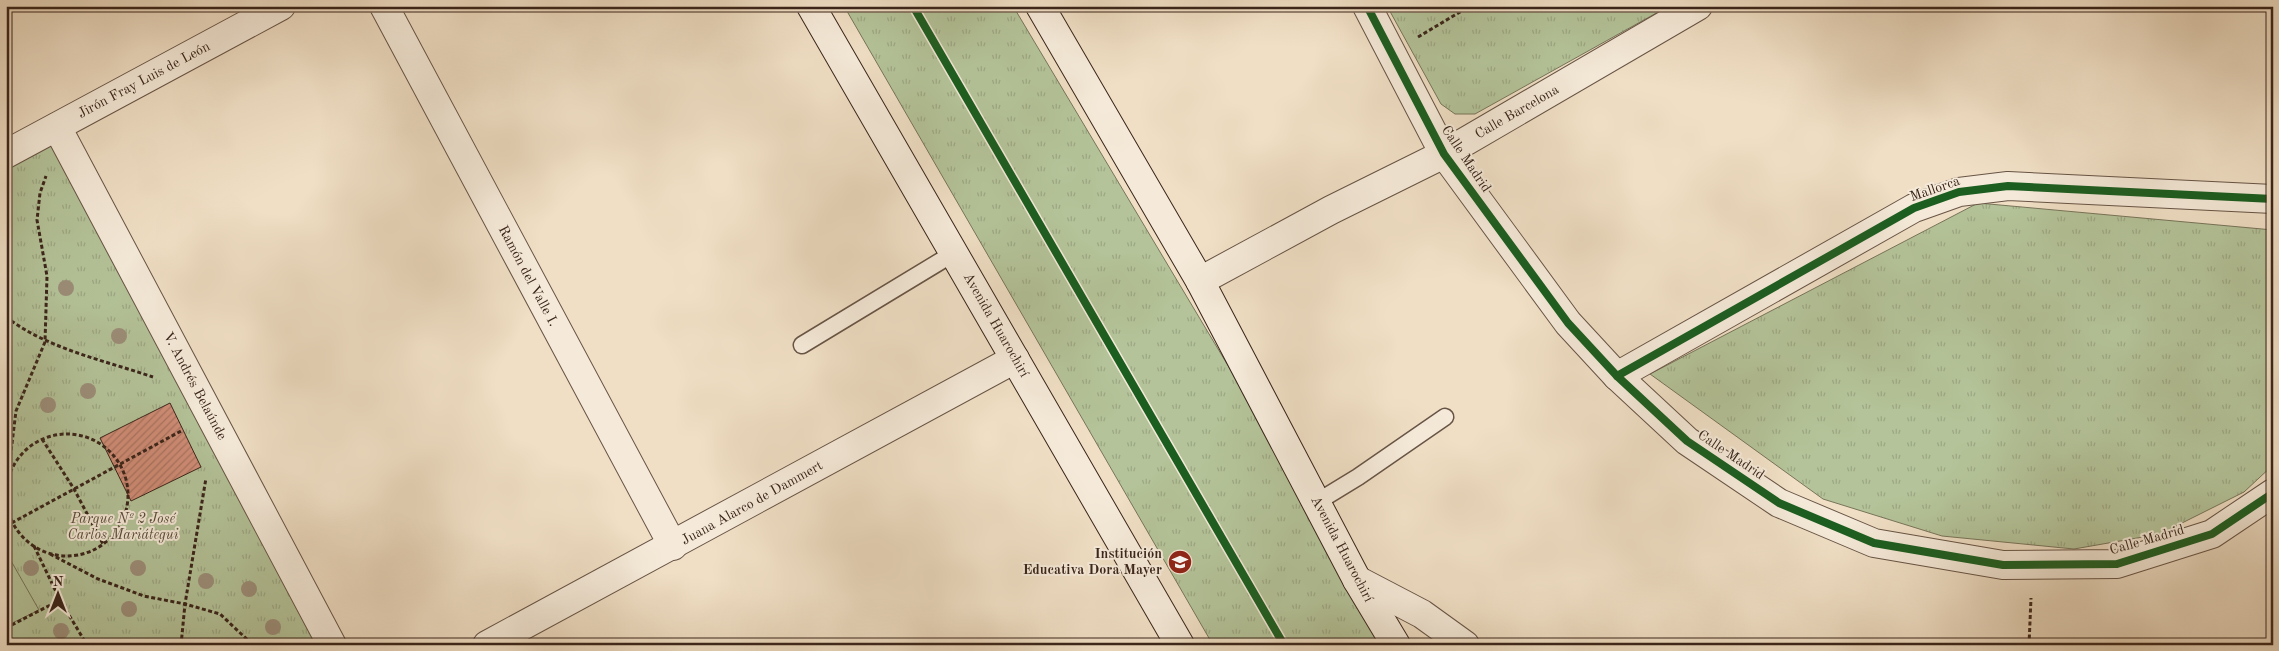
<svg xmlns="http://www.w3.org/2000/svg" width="2279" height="651" font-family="'Old Standard TT',serif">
	<defs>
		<pattern id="park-tufts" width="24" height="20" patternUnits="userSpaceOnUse" patternTransform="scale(1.25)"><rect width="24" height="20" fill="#b4c399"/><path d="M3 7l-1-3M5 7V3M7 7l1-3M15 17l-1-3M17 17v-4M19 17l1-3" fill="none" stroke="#9ca783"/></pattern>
		<pattern id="building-hatch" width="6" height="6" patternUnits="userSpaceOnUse" patternTransform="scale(1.25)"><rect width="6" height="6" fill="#d18e78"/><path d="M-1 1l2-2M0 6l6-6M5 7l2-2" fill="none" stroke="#ab7462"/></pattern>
	</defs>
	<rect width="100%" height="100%" fill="#f0dfc5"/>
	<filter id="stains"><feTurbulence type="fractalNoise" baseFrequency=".004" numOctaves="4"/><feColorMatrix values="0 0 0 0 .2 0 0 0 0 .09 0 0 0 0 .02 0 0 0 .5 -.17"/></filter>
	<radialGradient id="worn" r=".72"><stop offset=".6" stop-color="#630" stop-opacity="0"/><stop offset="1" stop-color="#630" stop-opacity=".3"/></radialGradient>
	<g fill="url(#park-tufts)" stroke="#77745a">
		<path d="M 844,6 L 1013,6 L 1395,645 L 1213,645 Z"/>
		<path d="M 1387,6 L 1669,6 L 1475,114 L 1455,114 L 1441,104 Z"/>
		<path d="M 51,144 L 319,645 L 6,645 L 6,167 Z"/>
		<path d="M 1978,203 L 2273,230 L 2273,465 L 2244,492 L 2160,534 L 2074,549 L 1942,536 L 1823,499 L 1650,374 Z"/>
	</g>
	<path fill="#b4c399" stroke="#77745a" d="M 6,552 L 39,610 L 6,626 Z"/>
	<path fill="url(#building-hatch)" stroke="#3a251b" d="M 170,403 L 201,467 L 131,501 L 100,438 Z"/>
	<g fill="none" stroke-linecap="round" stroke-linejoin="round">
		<g stroke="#685446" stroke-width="19">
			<g id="service">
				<path d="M 802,345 L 954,253"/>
				<path d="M 1317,502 L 1358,477 L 1445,417"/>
			</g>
		</g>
		<g stroke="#685446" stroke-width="30">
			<g id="minor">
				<path d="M 384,6 L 673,546"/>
				<path d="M 1367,6 L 1444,154 L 1568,323 L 1617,376 L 1687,441 L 1779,503 L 1874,543 L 2003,565 L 2117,564 L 2212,534 L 2273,493"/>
				<path d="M 57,127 L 332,645"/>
				<path d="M 6,154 L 281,6"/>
				<path d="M 1200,281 L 1331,210 L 1444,154 L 1698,6"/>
				<path d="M 1617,376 L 1914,208 L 1959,192 L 2008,186 L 2273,199"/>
				<path d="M 1357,580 L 1422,614 L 1465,645"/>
				<path d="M 487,645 L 1015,359"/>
			</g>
		</g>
		<g stroke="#3a251b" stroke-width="30">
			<g id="secondary">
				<path d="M 811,6 L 1180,645"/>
				<path d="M 1040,6 L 1200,281 L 1357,580 L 1396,645"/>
			</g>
		</g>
		<g stroke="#3a251b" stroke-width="3" stroke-dasharray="4 2.5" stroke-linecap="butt">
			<path d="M 1418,37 L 1470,6"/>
			<path d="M 6,317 C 48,349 103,360 153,377"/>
			<circle cx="67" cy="495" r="61"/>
			<path d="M 42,439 L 74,489 L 103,544"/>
			<path d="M 8,476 L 16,411 L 45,342 L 47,276 L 37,220 L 40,193 L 46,176"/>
			<path d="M 6,526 L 181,431"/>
			<path d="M 34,546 L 60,600 L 87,645"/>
			<path d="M 50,554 L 98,579 L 144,596 L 185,604 L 220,614 L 253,645"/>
			<path d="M 6,628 L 60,600"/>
			<path d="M 181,645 L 185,604 L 206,478"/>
			<path d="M 2029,645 L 2031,598"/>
		</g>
		<use href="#service" stroke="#f5ead9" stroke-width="16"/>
		<use href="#minor" stroke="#f5ead9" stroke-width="28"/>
		<use href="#secondary" stroke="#f5ead9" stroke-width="28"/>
		<g stroke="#f5ead9" stroke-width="11">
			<g id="cycleway">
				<path d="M 913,6 L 1284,645"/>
				<path d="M 1367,6 L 1444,154 L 1568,323 L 1617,376 L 1687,441 L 1779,503 L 1874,543 L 2003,565 L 2117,564 L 2212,534 L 2273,493"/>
				<path d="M 1617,376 L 1914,208 L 1959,192 L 2008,186 L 2273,199"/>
			</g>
		</g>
		<use href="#cycleway" stroke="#1b5e20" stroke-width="8"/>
	</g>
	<g fill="#9c8e79">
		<circle cx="66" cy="288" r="8"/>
		<circle cx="119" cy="336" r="8"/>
		<circle cx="88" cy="391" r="8"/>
		<circle cx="48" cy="405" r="8"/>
		<circle cx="31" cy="568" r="8"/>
		<circle cx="138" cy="568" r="8"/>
		<circle cx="206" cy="581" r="8"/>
		<circle cx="249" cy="589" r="8"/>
		<circle cx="129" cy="609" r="8"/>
		<circle cx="273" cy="627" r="8"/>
		<circle cx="61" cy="631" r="8"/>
	</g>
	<defs>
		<g id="school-disc" transform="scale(1.25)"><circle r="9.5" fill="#8f2418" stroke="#f5ead9"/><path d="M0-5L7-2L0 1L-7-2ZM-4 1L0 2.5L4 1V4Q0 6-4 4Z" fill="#fff"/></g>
	</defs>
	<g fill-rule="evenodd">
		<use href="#school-disc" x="1180" y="562"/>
	</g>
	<g text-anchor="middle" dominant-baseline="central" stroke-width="4" stroke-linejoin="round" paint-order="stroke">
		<g font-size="14" fill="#3a251b" stroke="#f5ead9">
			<text transform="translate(144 80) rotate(-28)">Jirón Fray Luis de León</text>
			<text transform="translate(1517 112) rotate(-30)">Calle Barcelona</text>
			<text transform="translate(1466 159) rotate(56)">Calle Madrid</text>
			<text transform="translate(1935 189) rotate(-19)">Mallorca</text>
			<text transform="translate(528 276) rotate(62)">Ramón del Valle I.</text>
			<text transform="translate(996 325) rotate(60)">Avenida Huarochirí</text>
			<text transform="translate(195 386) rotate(62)">V. Andrés Belaúnde</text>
			<text transform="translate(1731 455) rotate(34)">Calle Madrid</text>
			<text transform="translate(752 503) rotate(-29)">Juana Alarco de Dammert</text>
			<text transform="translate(2147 540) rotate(-16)">Calle Madrid</text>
			<text transform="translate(1342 549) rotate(62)">Avenida Huarochirí</text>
		</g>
		<g font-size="14" font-style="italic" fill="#584c3a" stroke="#f5ead9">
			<text x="123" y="519">Parque Nº 2 José<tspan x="123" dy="16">Carlos Mariátegui</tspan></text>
		</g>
		<g font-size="14" font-weight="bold" fill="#3a251b" stroke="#f5ead9" text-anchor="end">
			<text x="1162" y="554">Institución<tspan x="1162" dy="16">Educativa Dora Mayer</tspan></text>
		</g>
	</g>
	<rect width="2279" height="651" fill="none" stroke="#f0dfc5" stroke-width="25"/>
	<rect x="8" y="8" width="2264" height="636" fill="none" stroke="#3a251b" stroke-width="2.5"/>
	<rect x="12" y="12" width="2254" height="626" fill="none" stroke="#3a251b"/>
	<g transform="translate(58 594)" stroke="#f5ead9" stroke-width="4" paint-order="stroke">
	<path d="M0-4L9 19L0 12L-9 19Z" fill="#3a251b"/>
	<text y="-8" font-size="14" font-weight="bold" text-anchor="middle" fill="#3a251b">N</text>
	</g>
	<rect width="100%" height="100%" filter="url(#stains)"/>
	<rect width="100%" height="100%" fill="url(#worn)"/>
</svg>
